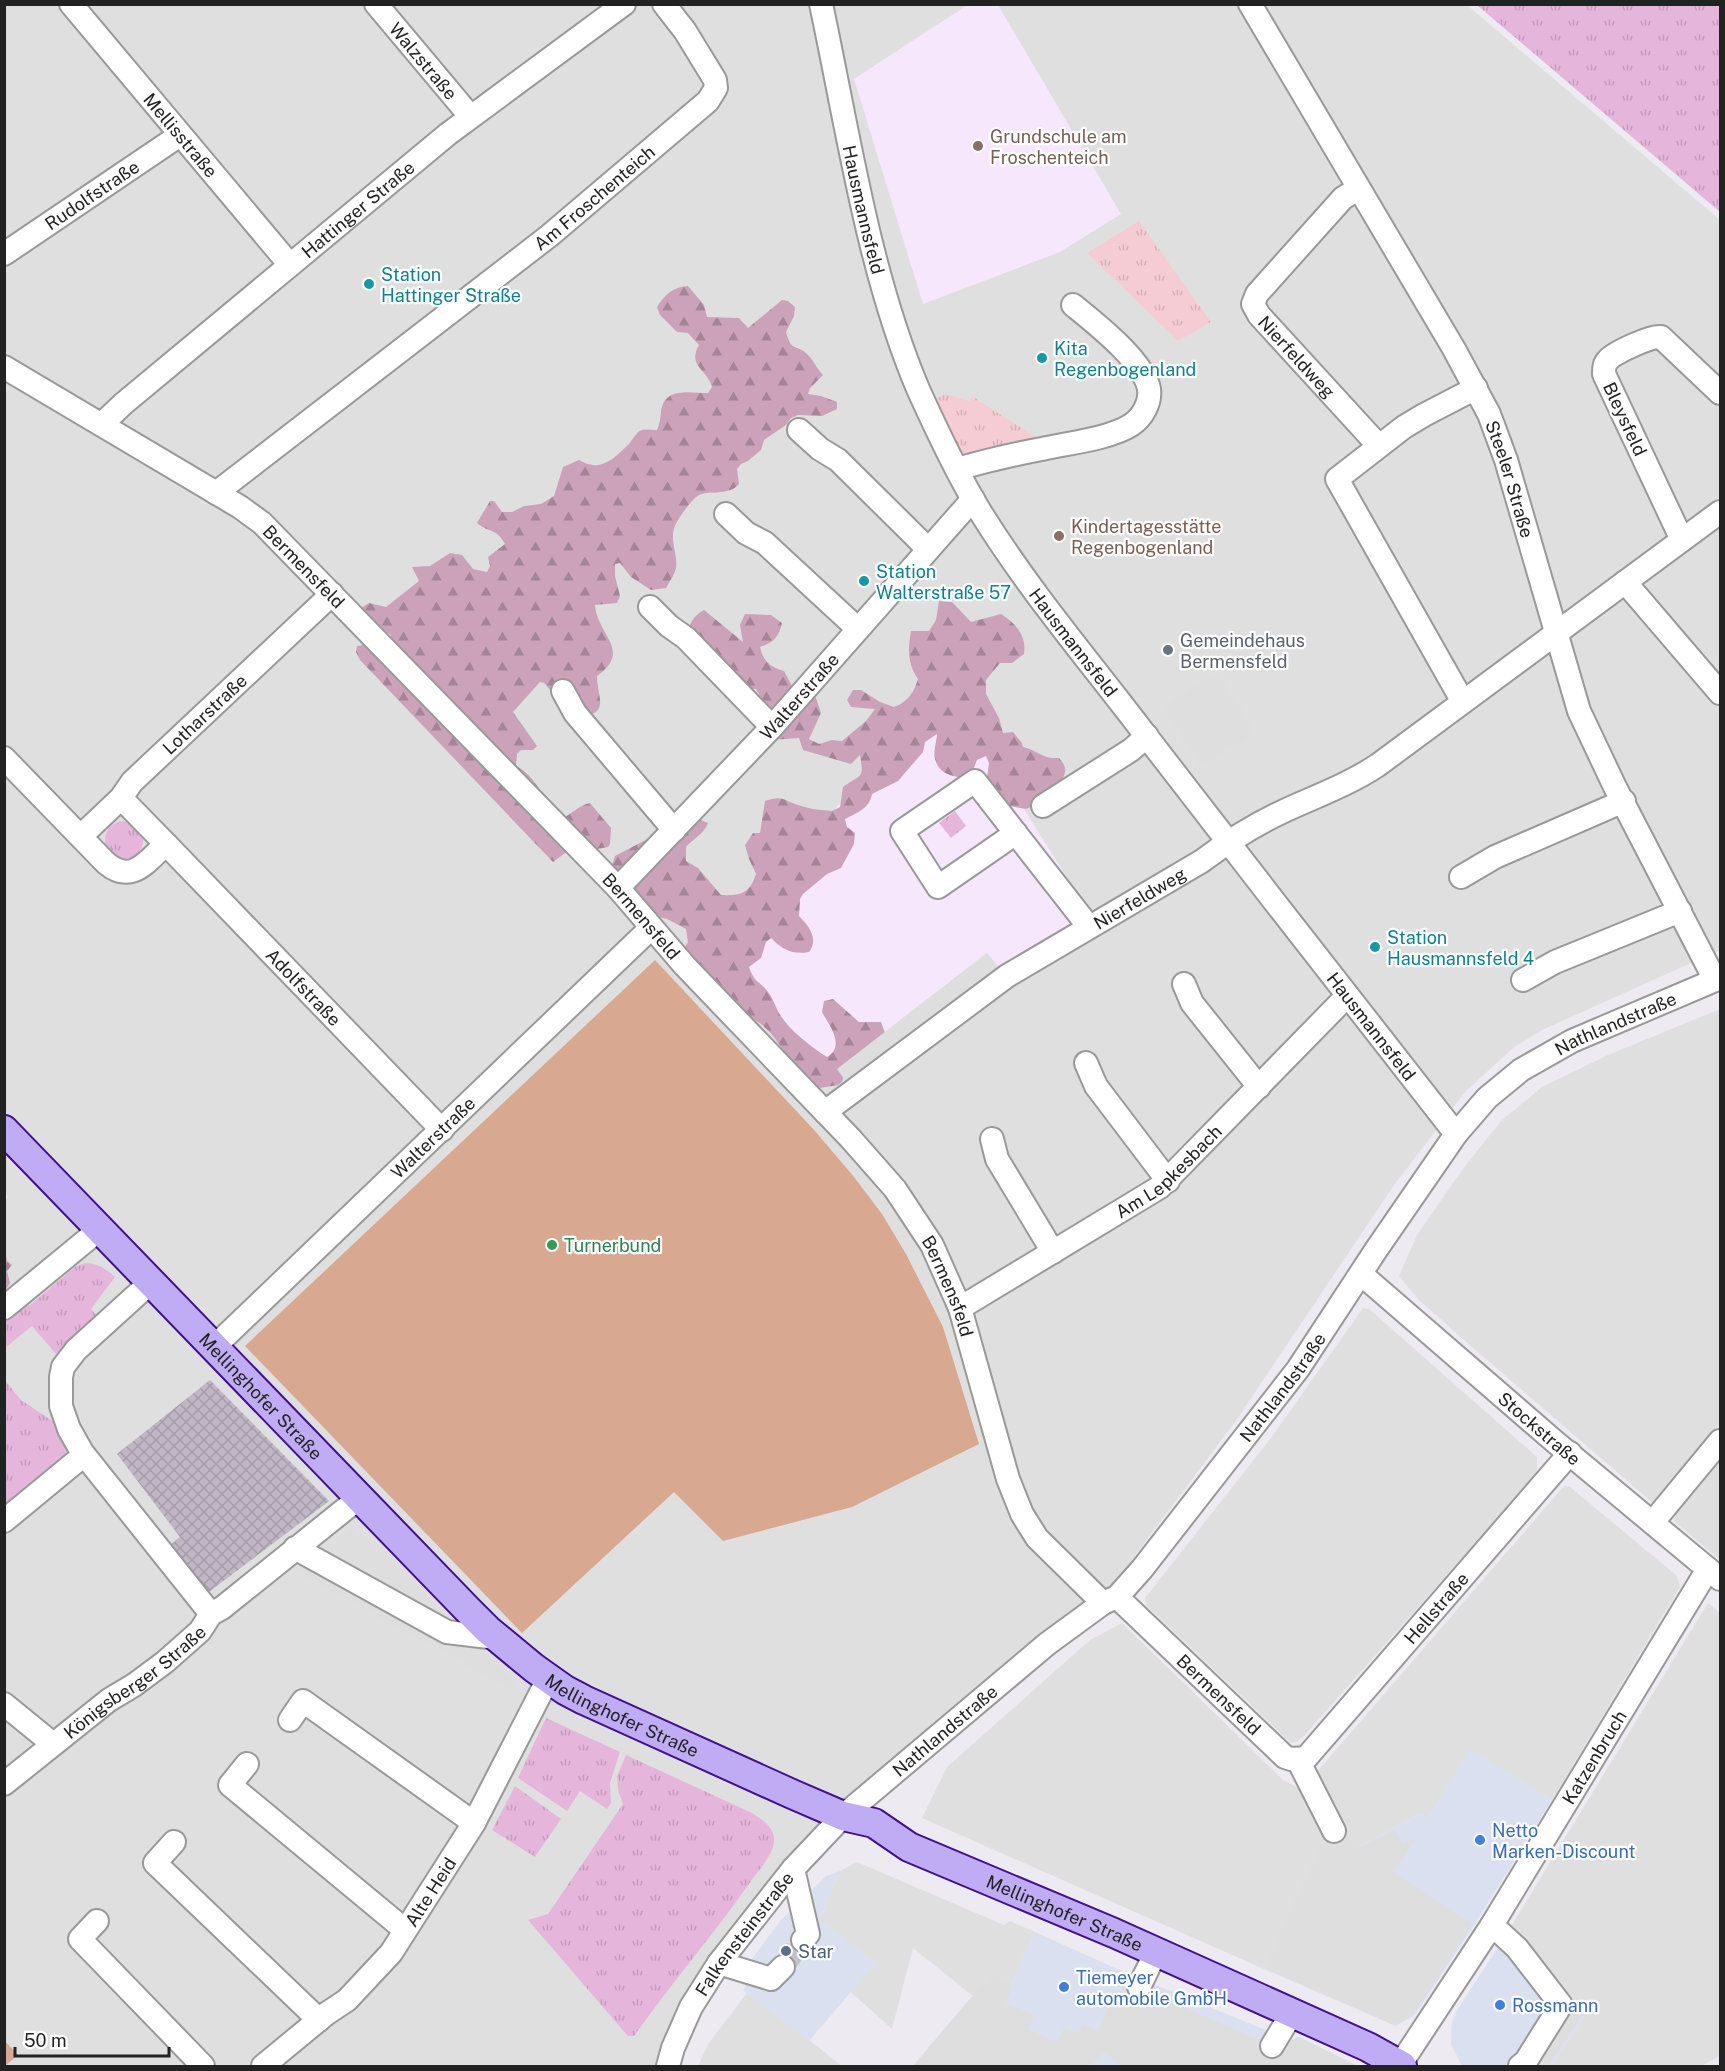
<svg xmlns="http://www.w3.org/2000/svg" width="1725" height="2071" font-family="'Public Sans',sans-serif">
	<defs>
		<pattern id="construction-cross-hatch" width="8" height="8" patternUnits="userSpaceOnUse" patternTransform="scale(1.5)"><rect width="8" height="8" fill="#c1b6c5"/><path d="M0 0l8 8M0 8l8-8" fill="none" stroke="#a69ca9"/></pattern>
		<pattern id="grass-tufts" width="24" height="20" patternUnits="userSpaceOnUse" patternTransform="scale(1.5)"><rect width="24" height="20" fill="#e6b5db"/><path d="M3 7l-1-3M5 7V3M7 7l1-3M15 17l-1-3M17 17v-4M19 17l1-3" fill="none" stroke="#c59bbc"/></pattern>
		<pattern id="forest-firs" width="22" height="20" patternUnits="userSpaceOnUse" patternTransform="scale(1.5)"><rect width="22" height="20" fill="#cca2ba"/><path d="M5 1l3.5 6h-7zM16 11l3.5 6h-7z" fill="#a58497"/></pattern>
		<pattern id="park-tufts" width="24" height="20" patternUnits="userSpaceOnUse" patternTransform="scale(1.5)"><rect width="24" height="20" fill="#f6ccd4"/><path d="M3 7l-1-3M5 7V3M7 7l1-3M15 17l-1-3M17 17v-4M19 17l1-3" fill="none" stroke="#d3afb6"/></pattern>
	</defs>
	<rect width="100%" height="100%" fill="#edeaf1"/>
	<g fill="#dfdfe0">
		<path d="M 5,5 L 1467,5 L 1720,220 L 1720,950 L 1542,1030 L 1514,1047 L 1466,1091 L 1394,1185 L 1235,1422 L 1107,1593 L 857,1810 L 802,1873 L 673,2048 L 668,2066 L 5,2066 L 4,1200 L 8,1197 L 5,1192 Z"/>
		<path d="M 1720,1009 L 1720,1424 L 1653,1503 L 1471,1346 L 1418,1299 L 1399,1276 L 1417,1235 L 1462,1170 L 1501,1121 L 1542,1087 L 1608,1055 Z"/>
		<path d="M 1363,1308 L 1369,1309 L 1537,1457 L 1537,1473 L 1303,1737 L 1297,1742 L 1291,1743 L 1147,1606 L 1145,1598 L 1271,1438 Z"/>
		<path d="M 1720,1461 L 1720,1560 L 1674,1521 L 1675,1516 L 1681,1508 Z"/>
		<path d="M 1564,1486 L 1570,1487 L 1677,1576 L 1680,1587 L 1552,1800 L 1471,1750 L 1428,1818 L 1419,1814 L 1356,1849 L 1316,1773 Z"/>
		<path d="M 1708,1603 L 1720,1613 L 1720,2056 L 1701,2066 L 1551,2066 L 1586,2013 L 1512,1925 Z"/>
		<path d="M 1122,1623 L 1283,1780 L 1301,1789 L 1324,1835 L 1264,1969 L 922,1818 L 947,1767 L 1090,1640 Z"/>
		<path d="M 857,1862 L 1004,1925 L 1010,1921 L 1035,1932 L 1011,1985 L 973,1996 L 913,1948 L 892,2029 L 851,1992 L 875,1963 L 820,1920 L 840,1871 Z"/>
		<path d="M 747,1993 L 785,2021 L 842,2066 L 698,2066 L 708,2044 Z"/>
	</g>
	<g fill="#dbe0f0">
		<path d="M 1471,1749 L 1552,1800 L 1475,1924 L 1415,2015 L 1396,2026 L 1264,1969 L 1324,1835 L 1320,1780 L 1356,1849 L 1419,1814 L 1428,1818 Z"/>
		<path d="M 840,1871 L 820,1920 L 876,1963 L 809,2041 L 744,1991 L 748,1964 L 781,1920 L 826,1876 Z"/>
		<path d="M 1512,1925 L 1586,2013 L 1551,2066 L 1462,2066 L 1451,2044 L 1452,2022 L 1456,2012 Z"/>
		<path d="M 1035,1932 L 1124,1972 L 1354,2066 L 913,2066 L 991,1974 L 1011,1985 Z"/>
	</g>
	<g fill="#f7e7fd">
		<path d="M 969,4 L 998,5 L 1121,214 L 1060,252 L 923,304 L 854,79 Z"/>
		<path d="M 948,688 L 1091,916 L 997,966 L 987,953 L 837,1069 L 824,1074 L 708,945 Z"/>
	</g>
	<path fill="url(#construction-cross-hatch)" d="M 210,1380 L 329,1501 L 205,1595 L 169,1546 L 180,1537 L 117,1454 Z"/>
	<g fill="url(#grass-tufts)">
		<path d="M 1477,5 L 1720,5 L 1720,212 Z"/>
		<path d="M 955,811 L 966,826 L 951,838 L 939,823 Z"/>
		<circle cx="124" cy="840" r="19"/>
		<path d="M 85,1263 C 98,1263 106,1269 115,1277 L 91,1309 L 97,1316 L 56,1354 L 32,1326 L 5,1348 L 5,1318 L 24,1302 L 29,1306 L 75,1267 Z"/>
		<path d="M 4,1379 L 21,1400 L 57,1424 L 73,1454 L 4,1509 Z"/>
		<path d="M 546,1718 L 620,1752 L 610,1783 L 611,1803 L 607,1809 L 580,1791 L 567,1811 L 518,1778 Z"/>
		<path d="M 626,1755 L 752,1813 C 761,1819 775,1827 774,1841 C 773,1856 757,1872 749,1884 C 712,1936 671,1984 634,2036 L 628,2036 L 528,1920 L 548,1914 L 623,1804 L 618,1790 L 617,1776 Z"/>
		<path d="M 515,1786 L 561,1819 L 535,1857 L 492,1830 Z"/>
	</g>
	<g fill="url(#forest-firs)">
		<path d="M 688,286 L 704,305 L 707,317 L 739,318 L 748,328 L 782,300 L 788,301 L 795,307 L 794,316 L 786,332 C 792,354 797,343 808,355 C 814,361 817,369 823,375 L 810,388 L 808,394 L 821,396 L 837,402 L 837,409 L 822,416 L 798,415 L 791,418 L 786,425 L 764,440 L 761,450 L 748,461 L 741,464 L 737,469 L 739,484 C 726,499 704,486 693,500 C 688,505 677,520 675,526 C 669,539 678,555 676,568 C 675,574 669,582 666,588 L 651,590 L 631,577 L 620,563 L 615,564 L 615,576 L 620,596 L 617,603 L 595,605 C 597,635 633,650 597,676 C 597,698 611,712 580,718 L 565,707 L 544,683 L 540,682 L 513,712 L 537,746 L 533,750 L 521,750 L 517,754 L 516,766 C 538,777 544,803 561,819 C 572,814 579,805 590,803 L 611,828 L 610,844 L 608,847 L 597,849 L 577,837 L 565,853 L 553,862 L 360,660 L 356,652 L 357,646 L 386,642 L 391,635 L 370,623 L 361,608 L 369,603 L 386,607 L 419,581 L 412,567 L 430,566 L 450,553 L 462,555 L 473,569 L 487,572 L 490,566 L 488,557 L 505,544 C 497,528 488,533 477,523 L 490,501 L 494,501 L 502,512 L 512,512 L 524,506 L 541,504 L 554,496 L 563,467 L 579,460 C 601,473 613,459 629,444 C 633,439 636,432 642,430 C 646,429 652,430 657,430 C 660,423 660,420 661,412 C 664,386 690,393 708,393 L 712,387 C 707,369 687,366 699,345 L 688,333 L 677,332 L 660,315 L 657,307 C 665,294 673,287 688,286 Z"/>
		<path d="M 939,601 L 952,602 L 971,622 L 1001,614 C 1015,623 1027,635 1024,654 L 1012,663 L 1000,663 L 986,680 L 986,694 L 999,718 L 1003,733 L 1013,732 L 1022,743 L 1023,747 C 1039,751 1042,759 1059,758 C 1068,768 1066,772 1060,784 L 1037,795 L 1036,805 L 1026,809 L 1009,806 L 987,778 L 989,763 L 986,756 L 977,760 L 972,773 L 968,778 C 954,777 939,775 935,759 C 933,752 937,740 937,734 L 925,742 L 923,752 L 898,781 L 872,794 C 870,808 857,813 845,819 L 847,827 L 855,833 L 854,844 L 841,868 L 827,874 L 803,894 L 800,899 L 799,916 C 809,926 819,939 809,952 C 793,955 783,950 771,938 L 766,942 L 761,958 L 749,967 C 755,984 759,980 768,992 C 773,998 775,1006 779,1013 C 789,1030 810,1046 827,1057 C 846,1046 829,1025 822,1012 L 824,1001 L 833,999 L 859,1022 L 881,1022 L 885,1033 L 847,1067 L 842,1082 L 838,1085 L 820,1088 C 811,1081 801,1075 794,1066 C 781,1049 771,1025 749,1018 L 683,950 L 688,942 L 686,929 L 667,919 L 649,915 L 610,871 L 615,856 L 655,835 L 662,822 L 698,819 L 708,823 C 705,833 693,839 686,847 L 686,861 L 698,868 L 721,895 C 741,896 750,893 756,874 L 749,859 L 745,845 L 753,833 L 760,833 L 765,801 C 782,795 783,800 798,805 C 809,809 821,810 832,811 L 840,807 L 843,787 C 862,773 864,780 860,755 L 851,764 L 803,750 L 799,738 L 772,740 L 775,710 L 767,708 L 756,689 L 742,689 L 726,661 L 699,655 L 686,637 C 689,624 693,616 704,610 L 743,642 L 740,625 L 745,614 L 771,615 L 782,623 C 779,637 773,643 760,647 C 763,661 770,667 784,671 L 793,688 L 814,692 L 821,713 L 809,739 L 819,744 L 832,740 L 842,741 L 866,721 L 875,709 L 851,707 L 847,700 L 853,690 L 861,690 L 880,702 L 894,707 C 908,702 914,692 918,679 C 907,663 908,649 911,631 L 929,631 L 936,620 Z"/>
		<path d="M 5,1250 L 7,1261 L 12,1265 L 7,1271 L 10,1283 L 5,1291 Z"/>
	</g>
	<g fill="url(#park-tufts)">
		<path d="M 1139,221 L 1211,322 L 1178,341 L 1087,253 Z"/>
		<path d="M 946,394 L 969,401 L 973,397 L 1047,444 L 965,461 L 935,399 Z"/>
	</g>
	<g fill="#d8a890">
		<path d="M 655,960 L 815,1131 L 854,1177 L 882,1214 L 906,1254 L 943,1327 L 979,1444 L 852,1507 L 723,1541 L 674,1492 L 522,1633 L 245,1346 Z"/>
		<path d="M 4,2040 L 18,2055 L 5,2066 L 4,2066 Z"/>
	</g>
	<g fill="#dedede">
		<path d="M 1218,673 L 1255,731 L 1200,766 L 1163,708 Z"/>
		<path d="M 987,953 L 1000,969 L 849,1086 L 837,1069 Z"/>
		<path d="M 354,1527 L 518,1685 L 513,1691 L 294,1570 Z"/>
		<path d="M 1313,1768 L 1356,1849 L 1394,1830 L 1403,1844 L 1417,1837 L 1394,1873 L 1472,1924 L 1414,2013 L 1402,2022 L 1392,2024 L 1264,1968 L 1324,1835 Z"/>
		<path d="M 991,1974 L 1011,1985 L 1009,1989 L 1011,1990 L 1006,2003 L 1035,2015 L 1028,2029 L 1057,2042 L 1064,2028 L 1078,2034 L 1082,2024 L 1098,2031 L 1112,2000 L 1117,2002 L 1122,1991 L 1123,1980 L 1272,2046 L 1299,2037 L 1358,2066 L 1121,2066 L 1104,2052 L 1091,2066 L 913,2066 Z"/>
		<path d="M 1572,2000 L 1584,2013 L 1548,2066 L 1509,2066 L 1525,2056 Z"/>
	</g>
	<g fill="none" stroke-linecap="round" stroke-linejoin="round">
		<path stroke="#c4c2c8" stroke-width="22" stroke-dasharray="22 11" stroke-linecap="butt" d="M 783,1967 L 803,1940"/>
		<g stroke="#999" stroke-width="26">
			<g id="minor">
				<path id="s1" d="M 71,4 L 290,265"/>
				<path id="s2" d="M 376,4 L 470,116"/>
				<path id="s3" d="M 821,4 C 848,130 868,271 918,389 C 937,431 957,474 981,513 C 1030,592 1091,663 1147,737 C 1249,870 1353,1002 1456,1134"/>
				<path id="s4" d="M 1250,4 L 1454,349 L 1489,414 L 1506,460 L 1579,711 L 1615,787 L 1715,980"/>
				<path id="s5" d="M 1358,189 L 1343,198 L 1257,294 L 1253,304 L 1259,315 L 1378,445"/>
				<path id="s6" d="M 4,254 L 180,135"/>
				<path id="s7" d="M 4,367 L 240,507 L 262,523 L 618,888 L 685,966 L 851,1139 L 895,1189 L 932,1245 L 960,1308 L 1008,1479 L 1022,1514 L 1037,1538 L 1103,1603"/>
				<path id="s8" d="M 102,424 L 123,404 L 448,134 L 624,4"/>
				<path d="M 799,430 L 820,449 L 838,460 L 928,549"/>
				<path d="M 957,469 C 985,461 1014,454 1042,449 C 1068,443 1109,439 1131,425 C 1142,418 1151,403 1149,389 C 1144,361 1095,323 1073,305"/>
				<path id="s9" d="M 216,493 L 549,236 L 708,101 L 716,88 L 715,80 L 685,31 L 664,4"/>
				<path d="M 726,514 L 746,533 L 765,543 L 858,629"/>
				<path d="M 1682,540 L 1604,374 C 1604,368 1604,364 1608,360 C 1614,353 1652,335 1661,337 L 1720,393"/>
				<path d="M 1625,582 L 1720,693"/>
				<path d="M 650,607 L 669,626 L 686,638 L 772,727"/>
				<path d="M 563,691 L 575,713 L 674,830"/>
				<path d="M 1463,702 L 1337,479 L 1404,427 L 1424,415 L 1476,388"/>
				<path id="s10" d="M 4,758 L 106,863 C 132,885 147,861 166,844 L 442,1130"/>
				<path d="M 121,798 L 166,844"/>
				<path d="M 1043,806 L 1131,750 L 1147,736"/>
				<path d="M 1016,833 L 938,887 L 902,831 L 975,781 L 1089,927"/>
				<path id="s11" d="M 81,836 L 121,798 L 132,782 L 332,594"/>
				<path d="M 1461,877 L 1495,857 L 1624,801"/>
				<path id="s12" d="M 618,888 L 772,727 L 973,499"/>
				<path d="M 1523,980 L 1555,962 L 1680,911"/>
				<path d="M 1184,984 L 1192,1003 L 1259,1087"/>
				<path d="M 1086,1063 L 1096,1086 L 1168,1181"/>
				<path id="s13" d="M 825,1112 L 1007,976 L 1202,861 C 1226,843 1254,825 1282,812 C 1314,797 1348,785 1378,765 L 1720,512"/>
				<path d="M 992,1139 L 997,1159 L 1053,1252"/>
				<path id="s14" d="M 1361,1274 L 1554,1441 L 1720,1579"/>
				<path d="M 151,1282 L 76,1350 L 63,1367 L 61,1377 L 61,1406 L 69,1429 L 82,1452 L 211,1614"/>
				<path d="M 4,1308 L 100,1229"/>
				<path id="s15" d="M 960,1308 L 1160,1187 L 1347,996"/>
				<path id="s16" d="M 214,1347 L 651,928"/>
				<path d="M 4,1521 L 84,1455"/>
				<path d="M 1653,1522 L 1720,1441"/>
				<path d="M 295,1548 L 447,1632 L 497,1638"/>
				<path id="s17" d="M 1117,1597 L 1285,1757 L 1291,1759 L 1306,1758 L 1570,1453"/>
				<path d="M 4,1704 L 53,1744"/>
				<path d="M 290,1720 L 303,1701 L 474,1823"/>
				<path d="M 1298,1760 L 1334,1831"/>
				<path d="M 247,1764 L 230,1785 L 405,1930"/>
				<path id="s18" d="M 4,1784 L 109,1700 L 134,1685 L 165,1662 L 200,1631 L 211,1614 L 222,1608 L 359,1498"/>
				<path d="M 174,1842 L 155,1863 L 319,2020"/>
				<path d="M 793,1869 L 808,1934 L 803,1940"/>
				<path d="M 97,1921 L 80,1939 L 203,2066"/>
				<path d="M 1492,1925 L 1517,1948 L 1561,2005 L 1526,2061 L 1520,2066"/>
				<path d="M 719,1963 L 771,1979 L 783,1967"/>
				<path d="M 1139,1987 L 1156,1952"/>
				<path d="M 1272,2046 L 1292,2013"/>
				<path id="s19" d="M 1400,2065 L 1492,1925 L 1708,1569"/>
				<path id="s20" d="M 263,2066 L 326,2014 L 347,2000 L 391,1953 L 474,1823 L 548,1679"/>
				<path id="s21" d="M 668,2066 L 673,2048 L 691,2007 L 719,1963 L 793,1869 L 843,1816 L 1047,1644 L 1103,1603 L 1117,1597 L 1142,1569 L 1298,1369 L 1376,1250 L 1456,1134 L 1487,1098 L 1521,1070 L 1572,1041 L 1720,978"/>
			</g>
		</g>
		<g stroke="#410e92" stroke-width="32">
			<g id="major">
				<path id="s22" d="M 4,1130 L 469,1611 L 488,1630 L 534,1668 L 565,1690 L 584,1700 L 792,1794 L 843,1816 L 874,1823 L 909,1847 L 1114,1933 L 1368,2047 L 1402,2066"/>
			</g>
		</g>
		<use href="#minor" stroke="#fff" stroke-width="22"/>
		<use href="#major" stroke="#c0acf4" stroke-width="28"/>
	</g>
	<g fill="#8d6e63" stroke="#fff" stroke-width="2">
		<circle cx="978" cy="146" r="6"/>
		<circle cx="1059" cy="536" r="6"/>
	</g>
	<g fill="#0f9aa8" stroke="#fff" stroke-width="2">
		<circle cx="369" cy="284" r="6"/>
		<circle cx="1042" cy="358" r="6"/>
		<circle cx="864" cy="581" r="6"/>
		<circle cx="1375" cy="947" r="6"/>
	</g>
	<circle fill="#6b7280" stroke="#fff" stroke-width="2" cx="1168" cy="650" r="6"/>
	<circle fill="#2e9e5b" stroke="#fff" stroke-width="2" cx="552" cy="1245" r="6"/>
	<g fill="#3f7fe0" stroke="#fff" stroke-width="2">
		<circle cx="1480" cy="1840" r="6"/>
		<circle cx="1064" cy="1987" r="6"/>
		<circle cx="1500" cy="2005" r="6"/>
	</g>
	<circle fill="#5c6f8a" stroke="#fff" stroke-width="2" cx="786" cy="1951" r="6"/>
	<g text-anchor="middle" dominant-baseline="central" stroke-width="4.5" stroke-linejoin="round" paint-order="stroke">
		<g font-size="18" fill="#222" stroke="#fff">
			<text stroke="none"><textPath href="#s2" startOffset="74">Walzstraße</textPath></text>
			<text stroke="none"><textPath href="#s1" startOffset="171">Mellisstraße</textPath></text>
			<text stroke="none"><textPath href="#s6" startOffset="106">Rudolfstraße</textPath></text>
			<text stroke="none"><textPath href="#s9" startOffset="480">Am Froschenteich</textPath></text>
			<text stroke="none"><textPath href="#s8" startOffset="334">Hattinger Straße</textPath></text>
			<text stroke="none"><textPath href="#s3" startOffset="210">Hausmannsfeld</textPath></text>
			<text stroke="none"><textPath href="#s5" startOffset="226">Nierfeldweg</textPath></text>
			<text transform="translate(1625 419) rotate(65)">Bleysfeld</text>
			<text stroke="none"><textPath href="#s4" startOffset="543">Steeler Straße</textPath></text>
			<text stroke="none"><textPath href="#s7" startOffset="362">Bermensfeld</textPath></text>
			<text stroke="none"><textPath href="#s3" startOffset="696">Hausmannsfeld</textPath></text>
			<text stroke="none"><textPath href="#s12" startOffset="264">Walterstraße</textPath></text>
			<text stroke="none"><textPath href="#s11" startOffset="174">Lotharstraße</textPath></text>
			<text stroke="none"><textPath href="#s13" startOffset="381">Nierfeldweg</textPath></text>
			<text stroke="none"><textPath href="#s7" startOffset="848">Bermensfeld</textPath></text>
			<text stroke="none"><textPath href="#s10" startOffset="417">Adolfstraße</textPath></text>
			<text stroke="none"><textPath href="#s21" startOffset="1431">Nathlandstraße</textPath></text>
			<text stroke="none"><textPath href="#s3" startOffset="1182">Hausmannsfeld</textPath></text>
			<text stroke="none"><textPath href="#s16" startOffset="303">Walterstraße</textPath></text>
			<text stroke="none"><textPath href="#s15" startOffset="250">Am Lepkesbach</textPath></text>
			<text stroke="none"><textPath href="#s7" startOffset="1332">Bermensfeld</textPath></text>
			<text stroke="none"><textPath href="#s21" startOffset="927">Nathlandstraße</textPath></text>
			<text stroke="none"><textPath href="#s22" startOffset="370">Mellinghofer Straße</textPath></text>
			<text stroke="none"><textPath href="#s14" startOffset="236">Stockstraße</textPath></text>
			<text stroke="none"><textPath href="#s17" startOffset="452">Hellstraße</textPath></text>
			<text stroke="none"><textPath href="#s18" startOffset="166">Königsberger Straße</textPath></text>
			<text stroke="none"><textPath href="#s17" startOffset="141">Bermensfeld</textPath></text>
			<text stroke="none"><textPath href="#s22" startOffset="856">Mellinghofer Straße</textPath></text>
			<text stroke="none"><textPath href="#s21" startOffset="441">Nathlandstraße</textPath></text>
			<text stroke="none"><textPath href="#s19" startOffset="364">Katzenbruch</textPath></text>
			<text stroke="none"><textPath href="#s20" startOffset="244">Alte Heid</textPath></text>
			<text stroke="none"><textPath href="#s22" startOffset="1342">Mellinghofer Straße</textPath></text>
			<text stroke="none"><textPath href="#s21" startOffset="154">Falkensteinstraße</textPath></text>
		</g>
		<g font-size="18" fill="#785e54" stroke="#fff" text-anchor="start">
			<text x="990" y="136">Grundschule am<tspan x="990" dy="21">Froschenteich</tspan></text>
			<text x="1071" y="526">Kindertagesstätte<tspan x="1071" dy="21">Regenbogenland</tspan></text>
		</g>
		<g font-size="18" fill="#0d838f" stroke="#fff" text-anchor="start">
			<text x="381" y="274">Station<tspan x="381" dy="21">Hattinger Straße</tspan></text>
			<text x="1054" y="348">Kita<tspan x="1054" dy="21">Regenbogenland</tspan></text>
			<text x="876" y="571">Station<tspan x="876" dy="21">Walterstraße 57</tspan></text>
			<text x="1387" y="937">Station<tspan x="1387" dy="21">Hausmannsfeld 4</tspan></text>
		</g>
		<g font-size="18" fill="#5b616d" stroke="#fff" text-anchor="start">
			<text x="1180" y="640">Gemeindehaus<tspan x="1180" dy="21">Bermensfeld</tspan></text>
		</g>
		<g font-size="18" fill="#27864d" stroke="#fff" text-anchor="start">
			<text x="564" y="1245">Turnerbund</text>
		</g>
		<g font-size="18" fill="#366cbe" stroke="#fff" text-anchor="start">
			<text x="1492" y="1830">Netto<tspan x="1492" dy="21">Marken-Discount</tspan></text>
			<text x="1076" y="1977">Tiemeyer<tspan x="1076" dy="21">automobile GmbH</tspan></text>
			<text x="1512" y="2005">Rossmann</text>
		</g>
		<g font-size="18" fill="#4e5e75" stroke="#fff" text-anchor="start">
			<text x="798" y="1951">Star</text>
		</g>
	</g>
	<rect width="1725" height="2071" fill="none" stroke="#222222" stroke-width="12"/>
	<path d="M15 2047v9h154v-9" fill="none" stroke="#222222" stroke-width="3"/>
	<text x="24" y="2047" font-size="18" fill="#222222" stroke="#ffffff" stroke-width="4.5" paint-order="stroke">50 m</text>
</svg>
